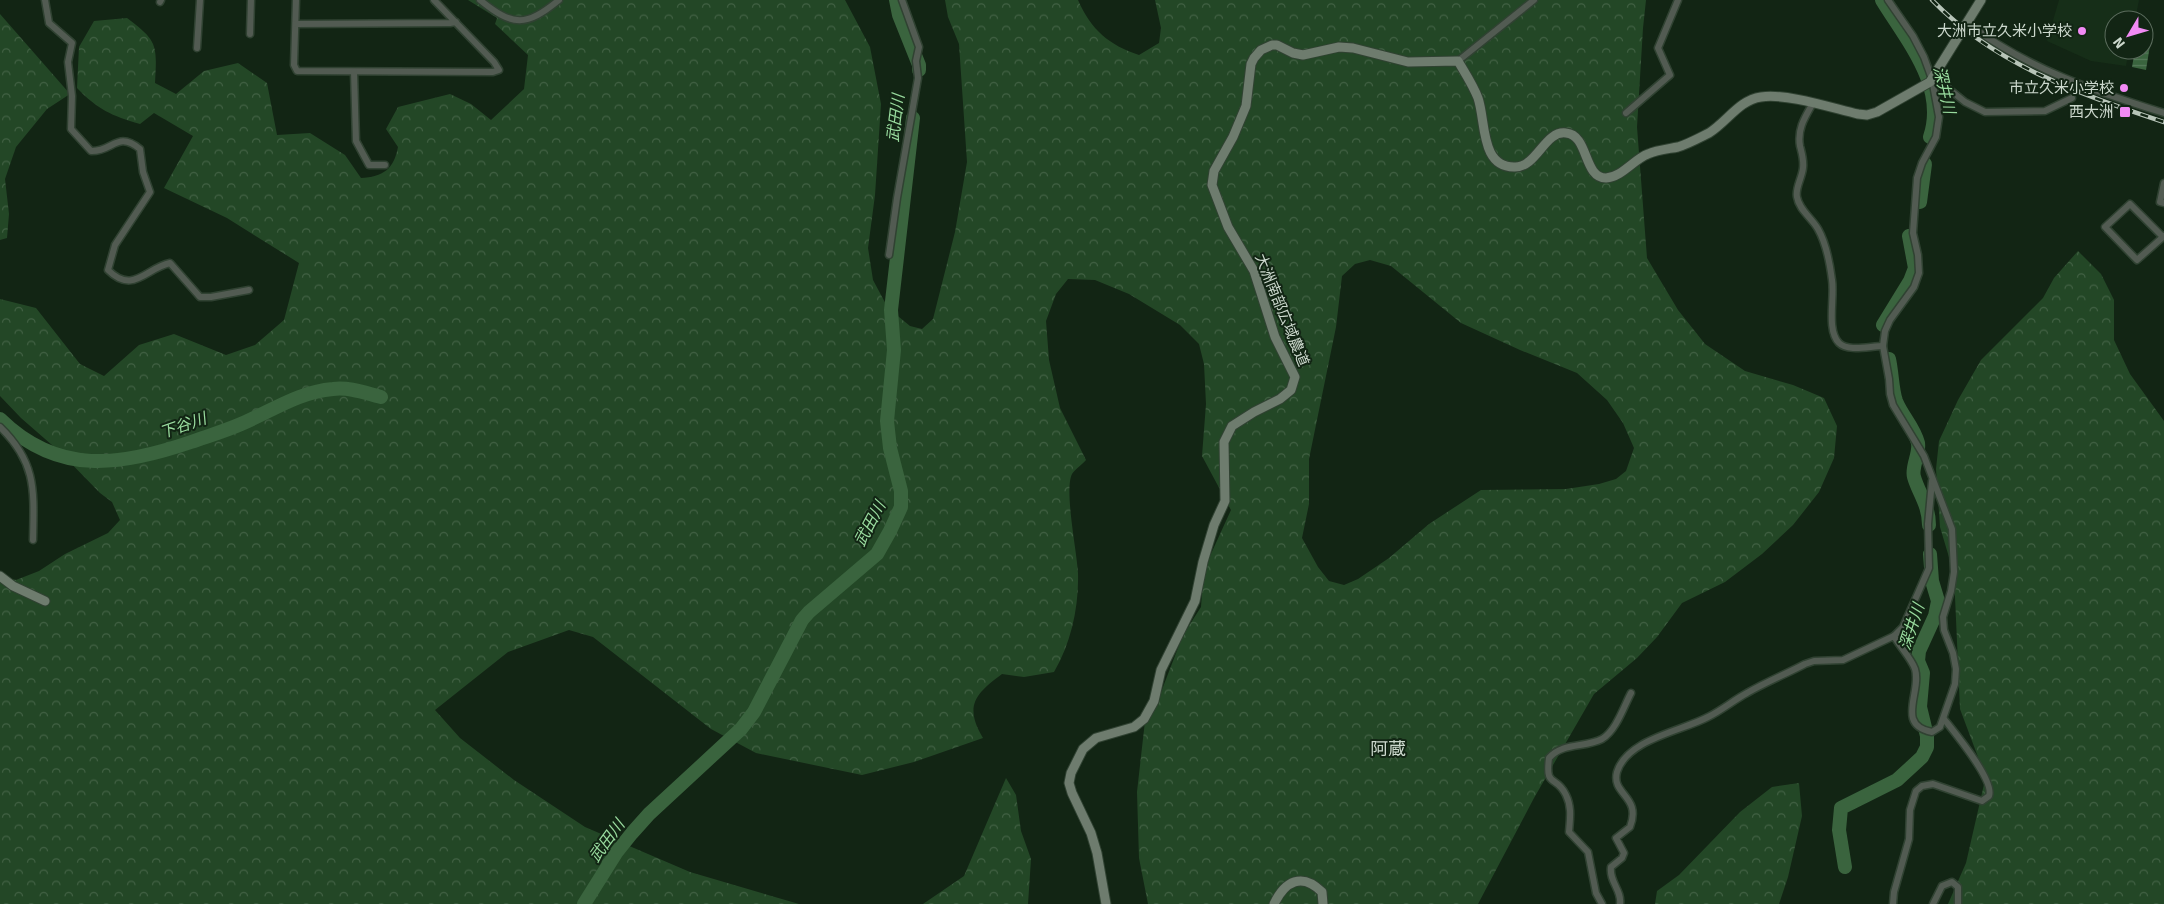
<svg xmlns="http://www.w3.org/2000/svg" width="2164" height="904" font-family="Signika,'Noto Sans JP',sans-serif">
	<defs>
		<pattern id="forest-crowns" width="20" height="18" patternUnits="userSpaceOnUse" patternTransform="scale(1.25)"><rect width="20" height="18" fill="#234726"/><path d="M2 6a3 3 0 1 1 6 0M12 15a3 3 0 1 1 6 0" fill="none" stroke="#426144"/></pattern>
		<pattern id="water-rules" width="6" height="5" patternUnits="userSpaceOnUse" patternTransform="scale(1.25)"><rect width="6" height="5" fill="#3a643e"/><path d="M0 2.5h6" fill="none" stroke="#557959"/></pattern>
	</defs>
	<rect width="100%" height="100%" fill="#122514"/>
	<path fill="#162e18" d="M 2059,0 L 2139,0 L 2135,20 L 2114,20 L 2114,50 L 2129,50 L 2126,66 L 2091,61 L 2047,41 Z"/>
	<g fill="url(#forest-crowns)" fill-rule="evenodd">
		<path d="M 468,0 L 845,0 L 870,47 L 881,104 L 875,195 L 868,248 L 873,280 L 888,308 L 910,326 L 922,329 L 933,319 L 955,232 L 967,162 L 959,44 L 948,17 L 945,0 L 1078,0 C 1091,30 1109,45 1139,55 L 1159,43 L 1161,28 L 1155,0 L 1646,0 L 1643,28 L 1637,127 L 1647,258 L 1678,310 L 1705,344 L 1745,371 L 1793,385 L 1824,398 L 1837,426 L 1834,458 L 1819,492 L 1793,525 L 1762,554 L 1725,582 L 1682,603 L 1657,637 L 1637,658 L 1594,694 L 1534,798 L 1478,904 L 1148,904 L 1139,858 L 1137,792 L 1145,721 L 1158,700 L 1183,635 L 1201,607 L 1203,580 L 1210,556 L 1231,510 L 1202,456 L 1206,404 L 1204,364 L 1199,344 L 1180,325 L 1129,294 L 1095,280 L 1068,279 L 1056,294 L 1046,321 L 1049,360 L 1060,408 L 1086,460 C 1082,465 1075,469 1072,474 C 1064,490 1077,552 1078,573 C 1079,607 1071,643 1054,672 L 1024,677 L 1002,674 C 975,694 964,706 983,738 L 914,762 L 862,775 L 756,753 L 711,729 L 593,637 L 569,630 L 508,652 L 435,710 L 460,738 L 514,780 L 585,827 L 690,872 L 799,904 L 0,904 L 0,576 L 16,580 L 39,571 L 65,554 L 108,533 L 120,520 L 112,502 L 100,493 L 60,452 L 21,418 L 0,396 L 0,299 L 36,308 L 80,364 L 104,376 L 139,345 L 174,334 L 226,355 L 255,345 L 284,320 L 299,263 L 227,218 L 164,188 L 193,136 L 154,113 L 140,124 C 112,116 97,109 77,88 L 79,47 L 94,21 L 127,18 C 158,41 157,45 155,83 L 176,94 L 204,71 L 238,63 L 267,83 L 277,135 L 310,133 L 345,155 L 361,178 C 383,177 394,169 398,147 L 386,129 L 398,107 L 450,94 L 471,104 L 491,120 L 524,89 L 528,55 L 495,24 L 497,18 ZM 1370,260 L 1391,266 L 1461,323 L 1520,350 L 1577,373 L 1607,400 L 1623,423 L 1634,448 L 1626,471 L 1616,479 L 1599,484 L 1566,489 L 1481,490 L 1429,524 L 1389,558 L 1358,579 L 1344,585 L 1329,581 L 1318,567 L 1302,538 L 1309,504 L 1309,459 L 1336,327 L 1342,276 L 1355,264 Z"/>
		<path d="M 0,14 L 70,94 L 47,109 L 16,147 L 5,179 L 9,214 L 7,238 L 0,240 Z"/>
		<path d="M 2078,251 L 2101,274 L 2114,300 L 2114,340 L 2130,374 L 2164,421 L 2164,904 L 1948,904 L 1966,863 L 1985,780 L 1978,757 L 1960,709 L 1954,574 L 1940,527 L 1936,469 L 1939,441 L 1958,400 L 1981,360 L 2043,298 L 2054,278 Z"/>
		<path d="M 1006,778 L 1016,795 L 1021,831 L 1031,859 L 1028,904 L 923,904 L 964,876 Z"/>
		<path d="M 1799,783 L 1802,816 L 1788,877 L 1779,904 L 1655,904 L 1657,891 L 1679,875 L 1740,812 L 1772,787 Z"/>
	</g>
	<path fill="url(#water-rules)" d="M 2144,38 L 2151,39 L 2146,70 L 2132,67 L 2135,50 L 2144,50 Z"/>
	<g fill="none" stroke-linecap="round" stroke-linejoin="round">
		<g stroke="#3a643e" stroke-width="14">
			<path d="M 896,0 L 899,15 L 919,65 L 919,70"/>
			<path d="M 1882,0 C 1907,41 1947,86 1930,137"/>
			<path d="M 1920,202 L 1925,164"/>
			<path d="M 1883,325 L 1910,281 L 1915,268 L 1909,236"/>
			<path d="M 1889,359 C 1892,372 1892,390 1896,401 C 1902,416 1914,427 1918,443 C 1920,454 1911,467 1914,477 C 1919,494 1929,505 1929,525"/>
			<path d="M 0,419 C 58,476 121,466 191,442 C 208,436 225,431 241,424 C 272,411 298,392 333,389 C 350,387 365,393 381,397"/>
			<path d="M 1845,867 L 1839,830 L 1841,808 L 1897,780 L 1922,757 L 1927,747 L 1927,736 L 1920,707 L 1923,673 L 1918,661 L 1919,651 L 1935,616 L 1938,601 L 1932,581 L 1930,554"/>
			<path d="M 584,904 L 616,853 L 632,833 L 649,814 L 741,729 L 754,712 L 802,620 L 809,612 L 877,554 L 890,531 L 901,507 L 901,491 L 890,448 L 887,421 L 894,350 L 891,310 L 913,118"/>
		</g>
		<g stroke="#304232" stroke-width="9">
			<g id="street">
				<path d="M 45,0 L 49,23 L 72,43 L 68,62 L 72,96 L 71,129 L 91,151 C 113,152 117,130 140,149 L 143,172 L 150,192 L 115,245 L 108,270 C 133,295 146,268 170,263 L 200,297 L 211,297 L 249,290"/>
				<path d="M 296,0 L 294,65 L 297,71 L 493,72 L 499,70 L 494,62 L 434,0"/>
				<path d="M 480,0 C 513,27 526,27 559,0"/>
				<path d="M 160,2 L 161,0"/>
				<path d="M 1967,23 C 2026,68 2094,91 2164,113"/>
				<path d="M 296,24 L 450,23 L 456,22"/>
				<path d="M 250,34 L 251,0"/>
				<path d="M 197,48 L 200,0"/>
				<path d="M 1458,61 L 1534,0"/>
				<path d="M 354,72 L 356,141 L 369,165 L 385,165"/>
				<path d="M 1934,77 L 1965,102 L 1985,112 L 2045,111 L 2072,98"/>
				<path d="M 1813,103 C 1805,117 1797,129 1800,146 C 1802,154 1804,160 1803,168 C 1802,178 1795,188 1797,197 C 1799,210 1812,218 1818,229 C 1826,243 1830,264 1832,280 C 1835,297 1826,330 1839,343 C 1848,352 1870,346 1883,346"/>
				<path d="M 1626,113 L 1670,75 L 1658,48 L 1678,0"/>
				<path d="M 2164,183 L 2160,202 L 2164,203"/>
				<path d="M 2163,237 L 2130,204 L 2105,227 L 2137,260 L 2163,237 L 2164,236"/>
				<path d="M 889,255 L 897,198 L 918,78 L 916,61 L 919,47 L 902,0"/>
				<path d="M 0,427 C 37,463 34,491 33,540"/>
				<path d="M 1894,636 L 1903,627 L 1929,568 L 1928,524 L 1932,481"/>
				<path d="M 1602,904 L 1596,893 L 1588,852 L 1569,832 C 1570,819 1572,807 1566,795 C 1556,774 1545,789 1549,758 C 1563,742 1585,748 1602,739 C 1616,731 1624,706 1631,693"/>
				<path d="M 1620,904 C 1622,890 1609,882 1611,867 L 1622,858 L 1624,853 L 1616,838 L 1630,827 C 1642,796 1611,795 1617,772 C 1627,739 1682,731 1708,717 C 1722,710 1734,700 1747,693 C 1766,682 1786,674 1805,664 L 1814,661 L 1843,660 L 1894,636 C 1900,647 1911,658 1915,669 C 1922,692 1895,725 1932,732 L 1940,727 L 1955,684 L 1956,669 L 1953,653 L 1944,630 L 1943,617 L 1951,591 L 1954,572 L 1952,529 L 1924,456 L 1893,405 L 1890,394 L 1889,379 L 1883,346 L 1885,331 L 1890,320 L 1914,287 L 1919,273 L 1918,255 L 1913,233 L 1917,178 L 1922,163 L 1936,137 L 1939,117 L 1932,79 L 1924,57 L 1913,36 L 1888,0"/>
				<path d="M 1893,904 L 1894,892 L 1909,839 L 1910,810 L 1916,791 L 1922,786 L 1933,784 L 1982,801 L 1989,796 C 1995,781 1955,733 1944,719"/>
				<path d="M 1933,904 L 1942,886 L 1952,882 L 1958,887 L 1958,904"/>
			</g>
		</g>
		<g stroke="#304232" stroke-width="11">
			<g id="secondary">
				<path d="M 0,576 L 13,586 L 45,601"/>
				<path d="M 1106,904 L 1097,853 L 1091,833 L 1072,793 L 1069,783 L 1071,773 L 1083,749 L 1096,738 L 1134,727 L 1144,719 L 1154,701 L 1161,670 L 1195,601 L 1203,562 L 1214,525 L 1225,501 L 1224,442 L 1232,426 L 1254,412 L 1280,399 L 1291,390 L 1295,377 L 1275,337 L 1254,271 L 1228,227 L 1212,185 L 1214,171 L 1233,137 L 1246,106 L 1251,64 L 1254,58 L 1261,50 L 1272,45 L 1277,45 L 1293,53 L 1303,55 L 1339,47 L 1353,48 L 1408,62 L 1458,61 C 1465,73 1473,85 1478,98 C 1486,121 1480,168 1515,167 C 1537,167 1545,130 1566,133 C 1589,135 1583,178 1606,178 C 1622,177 1634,159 1648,154 C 1657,150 1668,149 1678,147 C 1688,144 1699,138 1709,133 C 1727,122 1739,100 1761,97 C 1787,93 1832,108 1858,114 L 1867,115 L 1877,112 L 1930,82 L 1981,0"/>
				<path d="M 1274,904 C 1285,881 1302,872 1322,892 L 1323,904"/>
			</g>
		</g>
		<use href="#street" stroke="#525b52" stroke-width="6"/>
		<use href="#secondary" stroke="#6e7c6e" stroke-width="9"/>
		<g stroke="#b7c4b8" stroke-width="4.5">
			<path id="rail" d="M 1932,0 C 1995,65 2080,94 2164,122"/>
		</g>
		<use href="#rail" stroke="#122514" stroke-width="2.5" stroke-dasharray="8" stroke-linecap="butt"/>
	</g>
	<g fill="#f18af4" stroke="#122514" stroke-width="2">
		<circle cx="2082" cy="31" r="5"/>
		<circle cx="2124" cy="88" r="5"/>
		<rect x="2119" y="106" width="12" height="12" rx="2.5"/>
	</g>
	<g text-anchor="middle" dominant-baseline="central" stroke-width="4" stroke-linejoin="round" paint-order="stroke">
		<g font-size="15" fill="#ccd8cd" stroke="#122514" text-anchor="end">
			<text x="2072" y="31">大洲市立久米小学校</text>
			<text x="2114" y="88">市立久米小学校</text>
			<text x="2114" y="112">西大洲</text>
		</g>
		<g font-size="15" fill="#ccd8cd" stroke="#122514">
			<text transform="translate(1282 310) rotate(68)">大洲南部広域農道</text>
		</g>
		<g font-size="16" font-style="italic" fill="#99db9e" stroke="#122514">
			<text transform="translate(1944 90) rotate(77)">深井川</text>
			<text transform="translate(896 118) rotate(-83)">武田川</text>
			<text transform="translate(183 426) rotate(-19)">下谷川</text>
			<text transform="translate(870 524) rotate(-62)">武田川</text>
			<text transform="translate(1912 627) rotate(-72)">深井川</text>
			<text transform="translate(607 841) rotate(-54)">武田川</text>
		</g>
		<g font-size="18" fill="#ccd8cd" stroke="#122514">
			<text x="1388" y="749">阿蔵</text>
		</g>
	</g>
	<g transform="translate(2129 35) rotate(232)"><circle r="24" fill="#122514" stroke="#5c6d5e"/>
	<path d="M0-4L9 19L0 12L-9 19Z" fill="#f18af4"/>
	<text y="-8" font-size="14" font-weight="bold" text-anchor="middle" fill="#ccd8cd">N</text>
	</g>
</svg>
